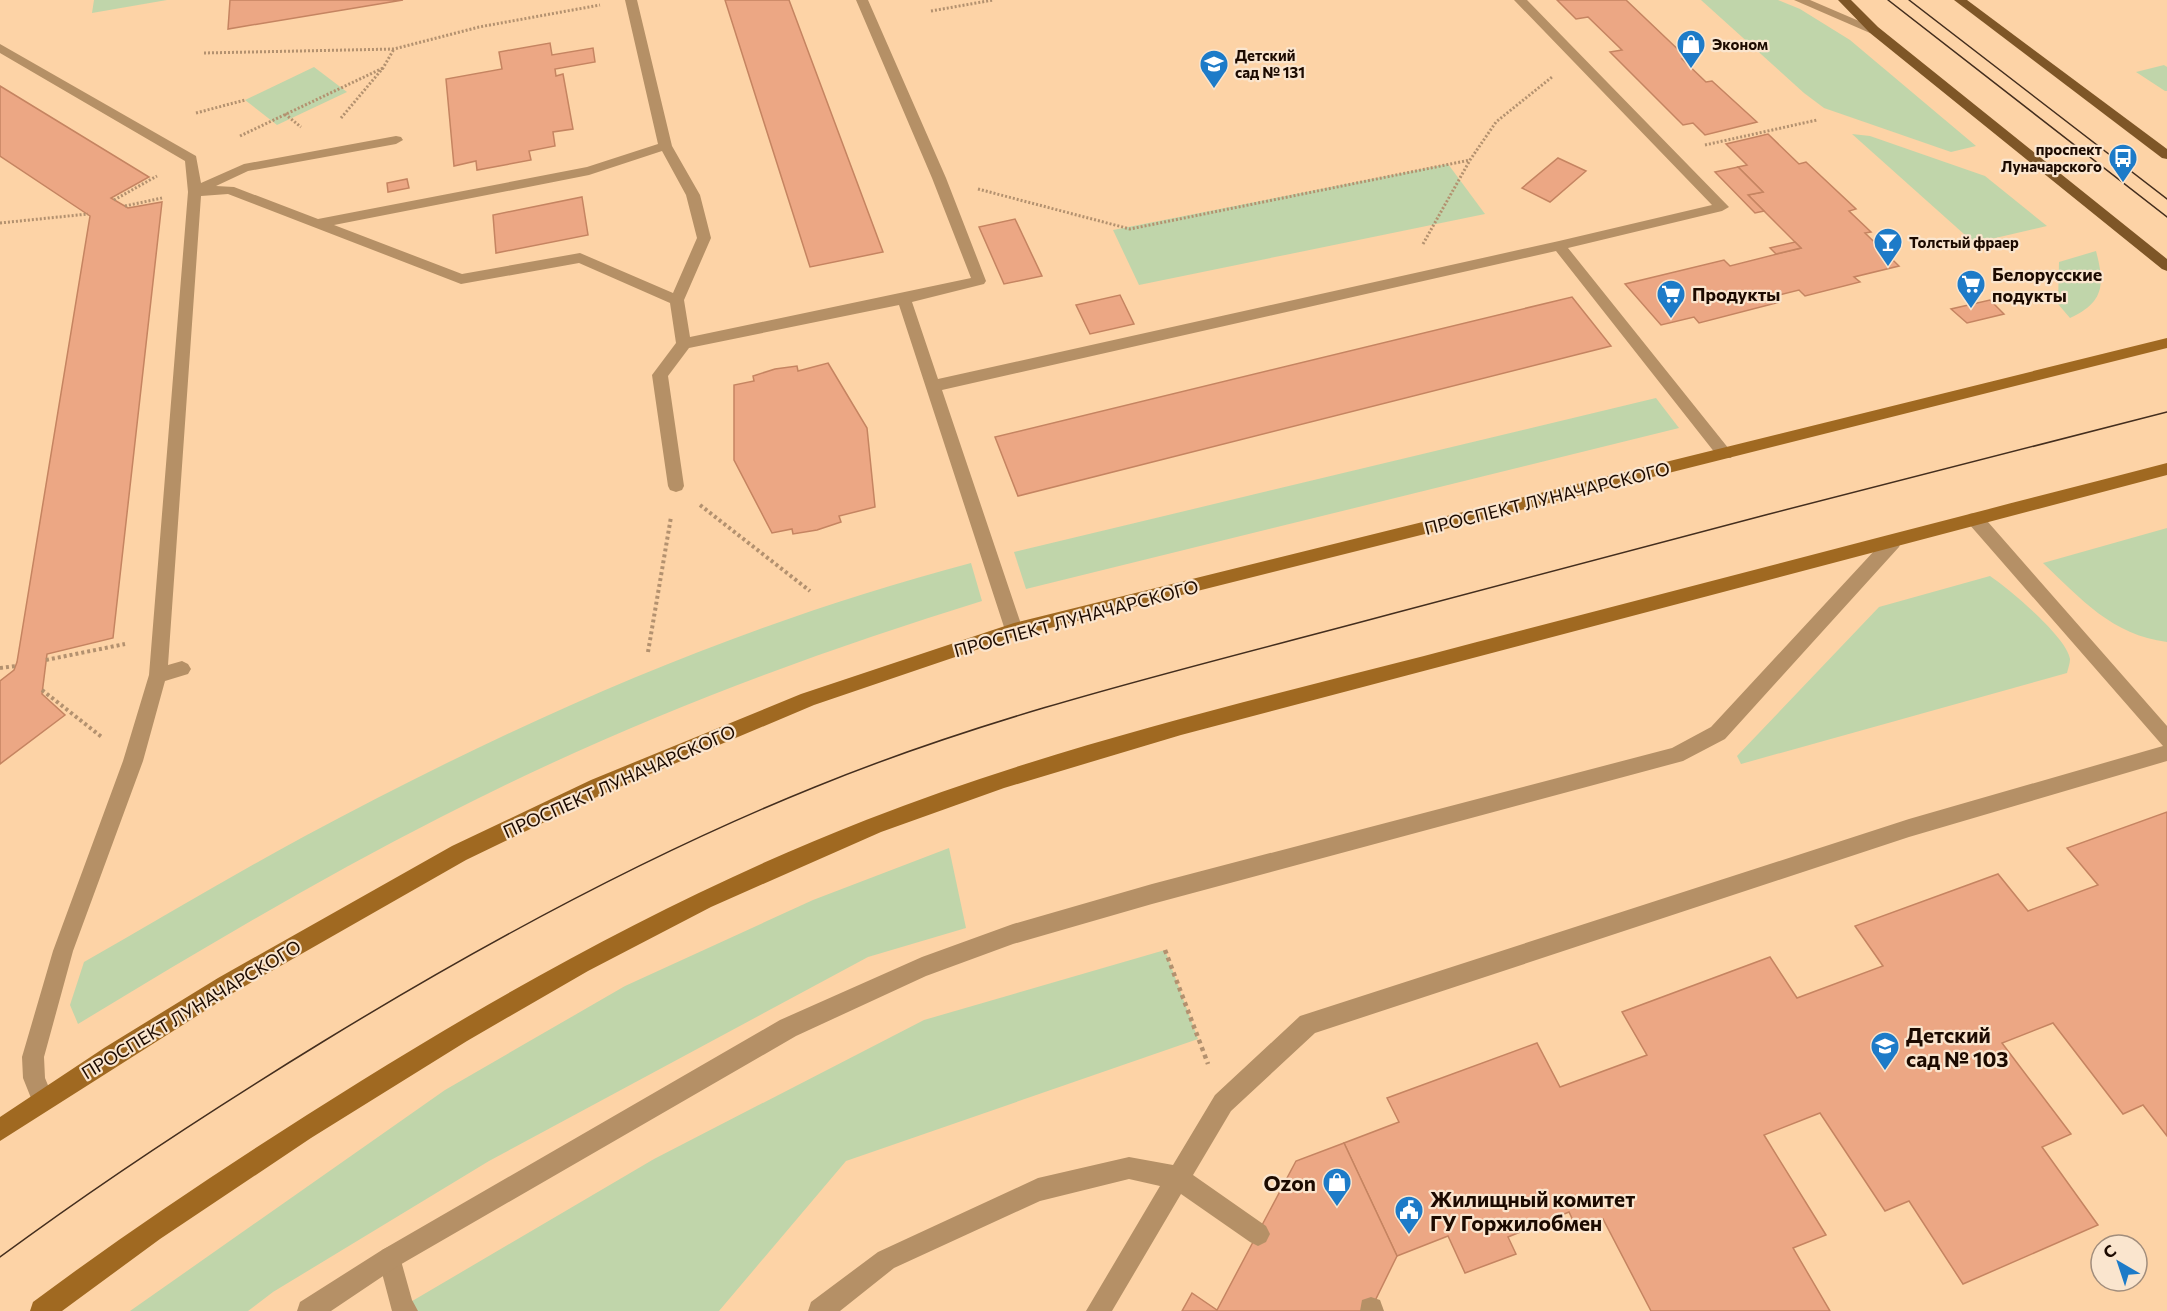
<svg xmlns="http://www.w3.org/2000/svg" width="2167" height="1311" font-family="Commissioner,sans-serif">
	<rect width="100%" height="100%" fill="#fdd3a6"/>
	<g fill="#c0d5aa">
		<path d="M 94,0 L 167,0 L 92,13 Z"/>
		<path d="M 1701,0 L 1778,0 L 1800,9 L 1850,40 L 1976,146 L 1951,152 L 1824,108 L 1804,93 Z"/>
		<path d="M 2164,65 L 2167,67 L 2167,91 L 2165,91 L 2136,72 Z"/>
		<path d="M 314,67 L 347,92 L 277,125 L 245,100 Z"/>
		<path d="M 1852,134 L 1870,136 L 1985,176 L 2047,226 L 1974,243 Z"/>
		<path d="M 1448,164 L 1485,214 L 1139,285 L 1113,230 Z"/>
		<path d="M 2096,251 C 2105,285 2104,302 2070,318 L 2058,304 L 2059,262 Z"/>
		<path d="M 1656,398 L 1679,428 L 1026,589 L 1014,552 Z"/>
		<path d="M 2167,528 L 2167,642 C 2112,635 2081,599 2043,563 Z"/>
		<path d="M 971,563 L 982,601 C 797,658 614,728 441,817 C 317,880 197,952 78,1024 L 70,1005 L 84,962 C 158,920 231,876 305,836 C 519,721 736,625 971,563 Z"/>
		<path d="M 1990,576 C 2009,589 2067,637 2070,659 C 2070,664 2068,668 2067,673 L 1741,764 L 1737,756 L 1879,607 Z"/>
		<path d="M 949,848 L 966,928 L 868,957 L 489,1161 L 273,1292 L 248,1311 L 130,1311 L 445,1090 L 625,986 L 813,900 Z"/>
		<path d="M 1165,950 L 1198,1039 L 846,1161 L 719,1311 L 406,1311 L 402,1307 L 654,1159 L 924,1020 Z"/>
	</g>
	<g fill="#eca784" stroke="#c58461" stroke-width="1.5">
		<path d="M 230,0 L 403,0 L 228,29 Z"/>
		<path d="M 725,0 L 789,0 L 883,252 L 810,267 Z"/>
		<path d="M 1557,0 L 1626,0 L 1687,58 L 1682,59 L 1706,82 L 1712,81 L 1757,122 L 1705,135 L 1693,123 L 1683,125 L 1610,52 L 1622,50 L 1588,17 L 1576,19 Z"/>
		<path d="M 550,43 L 552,55 L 593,48 L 595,62 L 555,69 L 556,76 L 563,74 L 573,129 L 553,132 L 555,146 L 529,151 L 531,160 L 477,170 L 476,161 L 454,166 L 446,79 L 502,69 L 499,52 Z"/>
		<path d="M 0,86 L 149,177 L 111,198 L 128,208 L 162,202 L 113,638 L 47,654 L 42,694 L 65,715 L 0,764 L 0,681 L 14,670 L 17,662 L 90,216 L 0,156 Z"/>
		<path d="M 1768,134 L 1799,164 L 1806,162 L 1856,209 L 1849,211 L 1871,232 L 1865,233 L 1899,266 L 1854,277 L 1860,282 L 1805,296 L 1799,290 L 1775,296 L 1780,302 L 1699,323 L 1694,317 L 1661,325 L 1625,284 L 1724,260 L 1730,266 L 1801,248 L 1748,195 L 1763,192 L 1738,167 L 1747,165 L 1726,144 Z"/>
		<path d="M 1558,158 L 1586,171 L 1550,202 L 1522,188 Z"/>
		<path d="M 1738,167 L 1763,192 L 1748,195 L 1764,211 L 1755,213 L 1715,172 Z"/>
		<path d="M 407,179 L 409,188 L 388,192 L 387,183 Z"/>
		<path d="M 582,197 L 588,235 L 496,253 L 493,215 Z"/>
		<path d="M 1015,219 L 1042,276 L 1004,284 L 979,227 Z"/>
		<path d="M 1795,242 L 1801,248 L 1776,254 L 1770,248 Z"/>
		<path d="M 1120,295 L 1134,324 L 1090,334 L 1076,305 Z"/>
		<path d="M 1572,297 L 1611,346 L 1018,496 L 995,437 Z"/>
		<path d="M 1990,300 L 2004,314 L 1967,323 L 1951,309 Z"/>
		<path d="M 828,363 L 867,428 L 875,507 L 839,516 L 841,522 L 817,530 L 793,534 L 792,529 L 772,533 L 734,460 L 734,385 L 754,381 L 753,376 L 775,369 L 797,366 L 798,371 Z"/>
		<path d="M 2167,812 L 2167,1136 L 2143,1105 L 2123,1114 L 2053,1023 L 2002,1043 L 2071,1134 L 2042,1147 L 2098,1225 L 1963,1284 L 1909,1201 L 1885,1211 L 1820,1113 L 1764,1135 L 1826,1235 L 1793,1248 L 1830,1311 L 1651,1311 L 1603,1219 L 1577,1229 L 1569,1212 L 1508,1237 L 1516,1254 L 1465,1273 L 1448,1236 L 1397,1256 L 1344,1143 L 1399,1122 L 1387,1098 L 1537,1043 L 1560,1087 L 1647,1055 L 1622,1012 L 1770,957 L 1797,998 L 1883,966 L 1855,926 L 1998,874 L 2028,911 L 2098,885 L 2067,848 Z"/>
		<path d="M 1344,1143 L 1397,1256 L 1370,1311 L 1182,1311 L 1192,1293 L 1217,1310 L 1296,1161 Z"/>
	</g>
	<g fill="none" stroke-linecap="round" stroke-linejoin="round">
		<g stroke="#b3916f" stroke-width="3" stroke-dasharray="2 2" stroke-linecap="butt">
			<path d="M 931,11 L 993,0"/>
			<path d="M 204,53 L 394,49 L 479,27 L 600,5"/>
			<path d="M 196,113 L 245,100"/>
			<path d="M 285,114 L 301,127"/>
			<path d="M 341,118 L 383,68 L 394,49"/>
			<path d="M 240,136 L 383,68"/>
			<path d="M 1705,145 L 1817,120"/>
			<path d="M 978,189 L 1130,229 L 1470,160"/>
			<path d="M 114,200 L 157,176"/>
			<path d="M 125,206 L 162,198"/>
			<path d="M 0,223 L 88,214"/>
			<path d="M 1423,244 L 1470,160 L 1496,122 L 1552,77"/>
		</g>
		<g stroke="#b3916f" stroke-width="4" stroke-dasharray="3 3" stroke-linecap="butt">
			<path d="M 700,505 L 810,591"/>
			<path d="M 648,652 L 671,517"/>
			<path d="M 46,660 L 125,644"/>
			<path d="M 0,668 L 16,666"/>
			<path d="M 42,690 L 103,738"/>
		</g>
		<path stroke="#b3916f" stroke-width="4.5" stroke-dasharray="4 4" stroke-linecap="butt" d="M 1165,950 L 1208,1064"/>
		<g fill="#b59066" fill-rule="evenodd">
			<path d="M 625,0 L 637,0 L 672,146 L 700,195 L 711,238 L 684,300 L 690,337 L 971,278 L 932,178 L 856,0 L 868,0 L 946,178 L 986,281 L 984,284 L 912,302 L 938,379 L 1559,241 L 1712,205 L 1514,0 L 1527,0 L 1729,207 L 1722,211 L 1568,248 L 1733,454 L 1731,458 L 1719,458 L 1556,251 L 942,390 L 1023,630 L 1020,635 L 1014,637 L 1008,635 L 1005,630 L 899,305 L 689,348 L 668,376 L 684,486 L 682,490 L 676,492 L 670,490 L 668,486 L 652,375 L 676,343 L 670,303 L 579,263 L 461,284 L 228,194 L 201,196 L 168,665 L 182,661 L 188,664 L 191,669 L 188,674 L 165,681 L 143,761 L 73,951 L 44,1057 L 45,1078 L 54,1100 L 51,1108 L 43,1111 L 35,1108 L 23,1078 L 22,1057 L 53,951 L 123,761 L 149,675 L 188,192 L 185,161 L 0,53 L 0,44 L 196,156 L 201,183 L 244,164 L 396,136 L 401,137 L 403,140 L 396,144 L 248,171 L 216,186 L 234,187 L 318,219 L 587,167 L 658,144 ZM 662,151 L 686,195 L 697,238 L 673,293 L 580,253 L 462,274 L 334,225 L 589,175 Z"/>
			<path d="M 1975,513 L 1981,514 L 2167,726 L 2167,761 L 1909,837 L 1315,1033 L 1231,1111 L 1193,1175 L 1266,1226 L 1270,1234 L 1266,1242 L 1258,1246 L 1250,1242 L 1181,1194 L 1112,1311 L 1086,1311 L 1160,1186 L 1129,1179 L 1040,1201 L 894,1268 L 840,1311 L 808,1311 L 811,1302 L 878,1252 L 1038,1178 L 1129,1157 L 1173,1165 L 1215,1095 L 1300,1016 L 1909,819 L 2163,746 L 1969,524 L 1967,519 L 1969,514 Z"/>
			<path d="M 390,1246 L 398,1250 L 412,1300 L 418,1311 L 392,1311 L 378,1258 L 382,1250 Z"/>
			<path d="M 1371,1297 L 1380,1300 L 1384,1311 L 1360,1311 L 1362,1300 Z"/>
		</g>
		<g fill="#b59066" fill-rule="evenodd">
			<path d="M 1794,0 L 1810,0 L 1880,30 L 1878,33 L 1870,33 Z"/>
			<path d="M 1893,535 L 1899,537 L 1901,542 L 1899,547 L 1725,739 L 1683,761 L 1152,904 L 1013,944 L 926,976 L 796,1036 L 398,1266 L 331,1311 L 297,1311 L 300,1302 L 382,1250 L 780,1020 L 922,957 L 1013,924 L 1152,884 L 1672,748 L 1711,727 L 1887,537 Z"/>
		</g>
		<g fill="#a06921" fill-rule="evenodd">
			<path d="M 2167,338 L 2167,348 L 1014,637 L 814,705 L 605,793 L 466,860 L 233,993 L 0,1141 L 0,1117 L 104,1048 L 218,978 L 452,846 L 591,780 L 801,694 L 1014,623 Z"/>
			<path d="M 2167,463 L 2167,475 L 1181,735 L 1004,788 L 881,832 L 711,907 L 588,971 L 467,1041 L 311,1138 L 160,1239 L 62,1311 L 30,1311 L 33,1302 C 139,1223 249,1151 361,1081 C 522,981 689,889 866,820 C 1047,749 1237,704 1424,656 C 1672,591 1919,527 2167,463 Z"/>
		</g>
		<g fill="#7e5627" fill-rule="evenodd">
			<path d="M 1838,0 L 1851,0 L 1878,27 L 2167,259 L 2167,271 L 2162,269 L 1870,33 Z"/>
			<path d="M 1954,0 L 1967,0 L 2167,149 L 2167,159 L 2162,158 Z"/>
		</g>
		<g stroke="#442e1e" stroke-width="1.5">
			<path d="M 1888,0 L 2167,217"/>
			<path d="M 1909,0 L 2167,199"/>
			<path d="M 0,1257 C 104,1180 213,1109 324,1041 C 481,945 644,856 815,787 C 1001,711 1198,666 1391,614 C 1649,545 1908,477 2167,412"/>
		</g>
	</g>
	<defs>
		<g id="shop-pin" transform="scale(1.5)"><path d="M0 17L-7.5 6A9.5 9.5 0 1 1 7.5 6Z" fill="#1d7bc8" stroke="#fae5ce"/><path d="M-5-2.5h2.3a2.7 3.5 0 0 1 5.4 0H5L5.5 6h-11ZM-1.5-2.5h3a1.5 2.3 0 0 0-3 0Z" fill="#fff"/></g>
		<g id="school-pin" transform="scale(1.5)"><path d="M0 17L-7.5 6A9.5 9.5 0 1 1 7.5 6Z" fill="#1d7bc8" stroke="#fae5ce"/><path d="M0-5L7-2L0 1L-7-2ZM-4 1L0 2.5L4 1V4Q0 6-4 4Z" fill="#fff"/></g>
		<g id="bus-pin" transform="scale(1.5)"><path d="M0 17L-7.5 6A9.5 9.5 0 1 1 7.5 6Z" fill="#1d7bc8" stroke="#fae5ce"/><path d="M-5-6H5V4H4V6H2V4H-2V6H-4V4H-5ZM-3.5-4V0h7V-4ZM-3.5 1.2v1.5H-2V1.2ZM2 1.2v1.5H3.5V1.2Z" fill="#fff"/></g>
		<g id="bar-pin" transform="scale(1.5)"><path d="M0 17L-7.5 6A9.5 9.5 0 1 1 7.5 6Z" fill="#1d7bc8" stroke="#fae5ce"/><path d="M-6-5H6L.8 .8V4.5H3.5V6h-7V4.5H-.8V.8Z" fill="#fff"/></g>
		<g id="supermarket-pin" transform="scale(1.5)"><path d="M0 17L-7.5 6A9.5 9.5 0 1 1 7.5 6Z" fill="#1d7bc8" stroke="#fae5ce"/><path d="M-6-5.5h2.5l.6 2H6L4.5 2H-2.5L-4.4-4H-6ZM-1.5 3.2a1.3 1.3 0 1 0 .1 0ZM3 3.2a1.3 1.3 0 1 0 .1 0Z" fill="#fff"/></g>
		<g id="civic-pin" transform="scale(1.5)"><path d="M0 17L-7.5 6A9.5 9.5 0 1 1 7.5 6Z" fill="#1d7bc8" stroke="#fae5ce"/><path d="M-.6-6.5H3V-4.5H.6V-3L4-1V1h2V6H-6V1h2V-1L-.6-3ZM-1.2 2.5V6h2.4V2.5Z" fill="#fff"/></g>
	</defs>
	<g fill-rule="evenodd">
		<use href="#shop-pin" x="1691" y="44"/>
		<use href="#school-pin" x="1214" y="64"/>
		<use href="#bus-pin" x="2123" y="158"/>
		<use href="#bar-pin" x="1888" y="242"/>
		<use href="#supermarket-pin" x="1971" y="284"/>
		<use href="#supermarket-pin" x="1671" y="294"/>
		<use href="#school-pin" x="1885" y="1046"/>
		<use href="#shop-pin" x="1337" y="1182"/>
		<use href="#civic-pin" x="1409" y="1210"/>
	</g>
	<g text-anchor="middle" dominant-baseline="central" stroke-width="4.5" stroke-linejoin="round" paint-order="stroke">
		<g font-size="15" font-weight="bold" fill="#1c0a00" stroke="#fae5ce" text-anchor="start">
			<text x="1712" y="44">Эконом</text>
			<text x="1235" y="55">Детский<tspan x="1235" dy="17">сад № 131</tspan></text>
			<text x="2102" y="149" text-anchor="end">проспект<tspan x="2102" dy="17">Луначарского</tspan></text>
			<text x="1909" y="242">Толстый фраер</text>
		</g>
		<g font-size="18" font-weight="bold" fill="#1c0a00" stroke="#fae5ce" text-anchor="start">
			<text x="1992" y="274">Белорусские<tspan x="1992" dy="21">подукты</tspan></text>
			<text x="1692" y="294">Продукты</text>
		</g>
		<g font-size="18" fill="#1c0a00" stroke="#fae5ce">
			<text transform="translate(1547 498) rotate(-14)">ПРОСПЕКТ ЛУНАЧАРСКОГО</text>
			<text transform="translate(1076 618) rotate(-15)">ПРОСПЕКТ ЛУНАЧАРСКОГО</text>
			<text transform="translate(619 781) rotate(-24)">ПРОСПЕКТ ЛУНАЧАРСКОГО</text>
			<text transform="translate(191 1009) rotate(-31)">ПРОСПЕКТ ЛУНАЧАРСКОГО</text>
		</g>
		<g font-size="21" font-weight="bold" fill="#1c0a00" stroke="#fae5ce" text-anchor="start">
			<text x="1906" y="1034">Детский<tspan x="1906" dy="24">сад № 103</tspan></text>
			<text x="1316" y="1182" text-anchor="end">Ozon</text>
			<text x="1430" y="1198">Жилищный комитет<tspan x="1430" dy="24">ГУ Горжилобмен</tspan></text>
		</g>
	</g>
	<g transform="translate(2119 1263) rotate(321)"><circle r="28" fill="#fae5ce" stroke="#a18d7c" stroke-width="1.5"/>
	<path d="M0-4.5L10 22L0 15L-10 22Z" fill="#1d7bc8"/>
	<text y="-9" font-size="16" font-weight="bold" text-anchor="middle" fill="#1c0a00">С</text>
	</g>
</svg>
